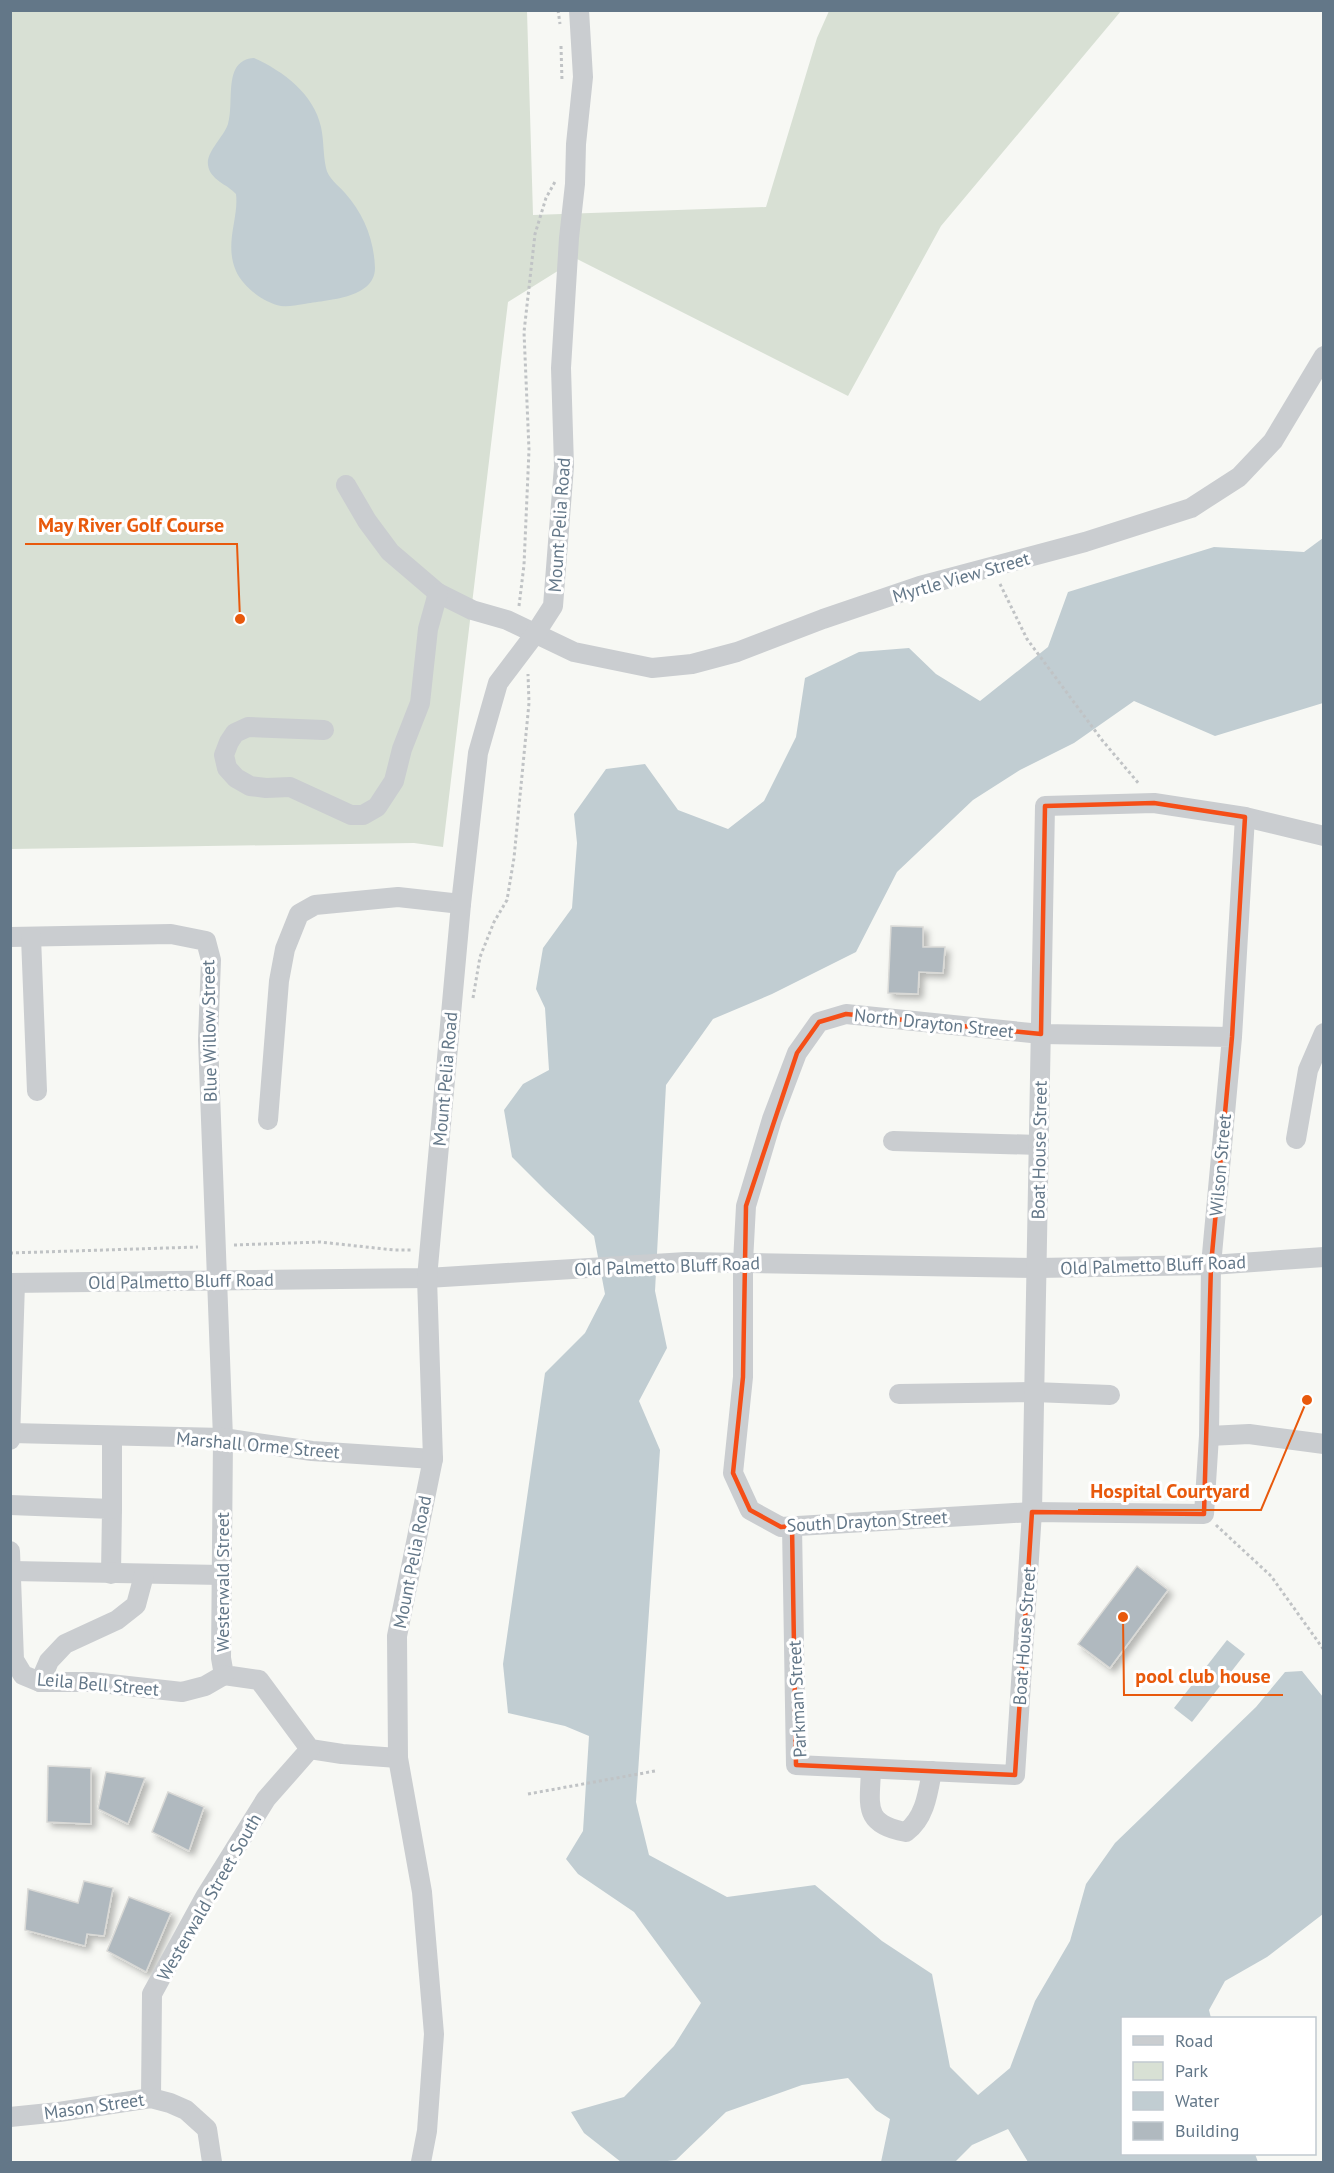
<svg xmlns="http://www.w3.org/2000/svg" width="1334" height="2173" font-family="'PT Sans',sans-serif">
	<defs>
		<filter id="shadow"><feDropShadow dx="4.5" dy="4.5" stdDeviation="3" flood-color="#0004"/></filter>
	</defs>
	<rect width="100%" height="100%" fill="#f7f8f4"/>
	<path fill="#d8e0d4" d="M 10,11 L 527,11 L 533,215 L 766,207 L 817,38 L 829,11 L 1121,11 L 941,226 L 848,396 L 577,259 L 508,302 L 443,847 L 414,843 L 11,849 Z"/>
	<g fill="#c1cdd2">
		<path d="M 254,58 C 283,71 314,94 321,127 C 324,141 323,155 326,168 C 328,178 339,186 345,193 C 364,214 374,240 375,268 C 375,299 325,300 304,304 C 296,305 289,307 281,306 C 264,303 243,287 236,271 C 224,243 239,219 236,194 C 227,184 210,180 208,165 C 206,152 223,138 228,124 C 235,102 222,60 254,58 Z"/>
		<path d="M 1323,538 L 1323,703 L 1215,736 L 1134,701 L 1074,743 L 1020,770 L 973,800 L 897,872 L 856,952 L 772,994 L 713,1019 L 666,1085 L 655,1291 L 667,1348 L 639,1401 L 660,1450 L 636,1802 L 649,1855 L 727,1897 L 815,1885 L 882,1941 L 932,1974 L 950,2067 L 978,2095 L 1010,2068 L 1035,2001 L 1070,1941 L 1086,1884 L 1115,1843 L 1256,1707 L 1285,1672 L 1302,1671 L 1323,1697 L 1323,1914 L 1267,1957 L 1225,1981 L 1209,2010 L 1211,2018 L 1122,2018 L 1122,2154 L 1255,2154 L 1258,2162 L 1028,2162 L 1008,2129 L 972,2145 L 955,2162 L 881,2162 L 890,2119 L 876,2110 L 848,2078 L 802,2085 L 726,2112 L 676,2160 L 659,2162 L 621,2162 L 584,2133 L 571,2112 L 624,2097 L 674,2046 L 701,2003 L 634,1912 L 578,1874 L 566,1859 L 583,1831 L 589,1736 L 565,1726 L 508,1713 L 503,1664 L 545,1373 L 585,1333 L 605,1294 L 594,1236 L 546,1191 L 512,1157 L 504,1110 L 523,1084 L 549,1070 L 545,1008 L 536,989 L 543,948 L 572,908 L 577,843 L 574,814 L 606,769 L 645,764 L 678,810 L 728,829 L 764,801 L 796,737 L 805,678 L 859,652 L 909,648 L 936,674 L 980,701 L 1048,647 L 1068,592 L 1214,547 L 1304,552 Z"/>
		<path d="M 1227,1640 L 1245,1654 L 1192,1722 L 1174,1708 Z"/>
	</g>
	<g fill="#b0b9bf" stroke="#d9d9d6" stroke-width="1.5" filter="url(#shadow)">
		<path d="M 891,926 L 923,927 L 923,947 L 945,947 L 943,973 L 919,972 L 918,994 L 888,993 Z"/>
		<path d="M 1137,1566 L 1168,1590 L 1110,1668 L 1078,1644 Z"/>
		<path d="M 48,1766 L 91,1768 L 91,1824 L 47,1822 Z"/>
		<path d="M 106,1772 L 145,1778 L 128,1824 L 98,1809 Z"/>
		<path d="M 168,1792 L 204,1807 L 189,1851 L 152,1832 Z"/>
		<path d="M 84,1881 L 113,1888 L 104,1936 L 87,1934 L 85,1946 L 25,1930 L 28,1889 L 78,1903 Z"/>
		<path d="M 129,1897 L 171,1913 L 146,1972 L 107,1951 Z"/>
	</g>
	<g fill="none" stroke-linecap="round" stroke-linejoin="round">
		<g stroke="#c0c3c5" stroke-width="3" stroke-dasharray="3 3" stroke-linecap="butt">
			<path d="M 558,10 L 560,24"/>
			<path d="M 561,46 L 562,81"/>
			<path d="M 1000,584 L 1027,639 L 1102,740 L 1140,785"/>
			<path d="M 519,606 L 524,565 L 529,450 L 524,332 L 535,234 L 546,198 L 556,180"/>
			<path d="M 473,998 L 480,957 L 494,922 L 507,900 L 514,858 L 529,703 L 528,674"/>
			<path d="M 234,1245 L 320,1242 L 394,1250 L 413,1250"/>
			<path d="M 10,1253 L 198,1247"/>
			<path d="M 1216,1525 L 1271,1576 L 1324,1650"/>
			<path d="M 528,1794 L 655,1771"/>
		</g>
		<g stroke="#cacdd0" stroke-width="20">
			<path d="M 346,485 L 367,521 L 390,552 L 438,593 L 472,610 L 507,620 L 574,652 L 652,668 L 692,664 L 737,652 L 823,619 L 920,586 L 1085,542 L 1191,508 L 1239,477 L 1273,441 L 1324,356"/>
			<path d="M 324,730 L 248,727 L 235,733 L 229,742 L 224,755 L 227,768 L 236,778 L 250,786 L 266,788 L 290,787 L 351,815 L 363,815 L 377,807 L 394,781 L 402,749 L 420,703 L 428,629 L 438,593"/>
			<path d="M 10,937 L 171,934 L 206,941 L 211,960 L 208,1040 L 223,1438 L 221,1658 L 224,1675 L 259,1680 L 310,1749 L 342,1754 L 398,1758"/>
			<path d="M 31,937 L 37,1091"/>
			<path d="M 1232,1037 L 1041,1034 L 846,1014 L 819,1022 L 797,1053 L 772,1119 L 746,1206 L 743,1262 L 743,1377 L 733,1473 L 750,1510 L 781,1527 L 1032,1512 L 1204,1514 L 1209,1436 L 1211,1265 L 1232,1037 L 1245,817"/>
			<path d="M 268,1120 L 279,981 L 285,949 L 299,914 L 315,905 L 398,897 L 461,904"/>
			<path d="M 1296,1139 L 1308,1070 L 1324,1033"/>
			<path d="M 893,1141 L 1039,1145"/>
			<path d="M 10,1283 L 427,1278 L 686,1262 L 1037,1268 L 1211,1265 L 1324,1257"/>
			<path d="M 899,1394 L 1034,1392 L 1110,1395"/>
			<path d="M 11,1433 L 223,1438 L 312,1451 L 433,1459"/>
			<path d="M 1209,1436 L 1249,1434 L 1324,1444"/>
			<path d="M 10,1440 L 15,1283"/>
			<path d="M 10,1505 L 112,1509 L 111,1574"/>
			<path d="M 112,1509 L 112,1436"/>
			<path d="M 792,1526 L 796,1765 L 1015,1775 L 1032,1512 L 1045,806 L 1154,803 L 1245,817 L 1324,836"/>
			<path d="M 10,1551 L 14,1660 L 23,1675 L 40,1682 L 92,1682 L 182,1692 L 205,1686 L 224,1675"/>
			<path d="M 12,1571 L 221,1575"/>
			<path d="M 40,1682 L 49,1661 L 65,1644 L 117,1620 L 136,1605 L 144,1575"/>
			<path d="M 871,1769 C 870,1805 862,1824 906,1832 C 925,1818 928,1793 932,1771"/>
			<path d="M 151,2098 L 152,1994 L 205,1897 L 266,1799 L 310,1749"/>
			<path d="M 10,2117 L 59,2112 L 151,2098 L 170,2103 L 186,2110 L 207,2129 L 212,2162"/>
			<path d="M 421,2162 L 427,2131 L 434,2034 L 422,1892 L 398,1758 L 397,1636 L 433,1459 L 427,1278 L 461,904 L 478,753 L 498,683 L 535,634 L 553,606 L 564,466 L 561,368 L 569,238 L 575,184 L 576,144 L 583,77 L 579,10"/>
		</g>
	</g>
	<path fill="none" stroke="#f54e17" stroke-width="4.5" stroke-linejoin="round" d="M 1154,803 L 1245,817 L 1232,1037 L 1211,1265 L 1204,1514 L 1032,1512 L 1015,1775 L 796,1765 L 792,1526 L 781,1527 L 750,1510 L 733,1473 L 743,1377 L 746,1206 L 797,1053 L 819,1022 L 846,1014 L 1041,1034 L 1045,806 Z"/>
	<g text-anchor="middle" dominant-baseline="central" stroke-width="6" stroke-linejoin="round" paint-order="stroke">
		<g font-size="18" fill="#637788" stroke="#fff">
			<text transform="translate(559 525) rotate(-86)">Mount Pelia Road</text>
			<text transform="translate(961 577) rotate(-16)">Myrtle View Street</text>
			<text transform="translate(934 1023) rotate(6)">North Drayton Street</text>
			<text transform="translate(209 1031) rotate(-91)">Blue Willow Street</text>
			<text transform="translate(445 1079) rotate(-85)">Mount Pelia Road</text>
			<text transform="translate(1039 1150) rotate(-89)">Boat House Street</text>
			<text transform="translate(1220 1165) rotate(-85)">Wilson Street</text>
			<text transform="translate(1153 1265) rotate(-2)">Old Palmetto Bluff Road</text>
			<text transform="translate(667 1266) rotate(-2)">Old Palmetto Bluff Road</text>
			<text transform="translate(181 1281) rotate(-1)">Old Palmetto Bluff Road</text>
			<text transform="translate(258 1445) rotate(5)">Marshall Orme Street</text>
			<text transform="translate(867 1521) rotate(-3)">South Drayton Street</text>
			<text transform="translate(412 1562) rotate(-79)">Mount Pelia Road</text>
			<text transform="translate(222 1582) rotate(-90)">Westerwald Street</text>
			<text transform="translate(1024 1636) rotate(-86)">Boat House Street</text>
			<text transform="translate(98 1684) rotate(5)">Leila Bell Street</text>
			<text transform="translate(797 1699) rotate(-93)">Parkman Street</text>
			<text transform="translate(209 1897) rotate(-60)">Westerwald Street South</text>
			<text transform="translate(94 2106) rotate(-8)">Mason Street</text>
		</g>
	</g>
	<path fill="none" stroke="#e8590c" stroke-width="2" d="M240 619L237 544H25M1307 1400L1261 1510H1078M1123 1617L1124 1695H1283"/>
	<g fill="#e8590c" stroke="#fff" stroke-width="2">
		<circle cx="240" cy="619" r="6"/>
		<circle cx="1307" cy="1400" r="6"/>
		<circle cx="1123" cy="1617" r="6"/>
	</g>
	<g font-size="20" text-anchor="middle" font-weight="bold" fill="#e8590c" stroke="#fff" stroke-width="6" stroke-linejoin="round" paint-order="stroke">
		<text x="131" y="532">May River Golf Course</text>
		<text x="1170" y="1498">Hospital Courtyard</text>
		<text x="1203" y="1683">pool club house</text>
	</g>
	<rect width="1334" height="2173" fill="none" stroke="#637788" stroke-width="24"/>
	<rect x="1121" y="2017" width="195" height="138" fill="#ffffff" stroke="#c1c9cf" stroke-width="1.5"/>
	<rect x="1133" y="2036" width="30" height="9" fill="#cacdd0" stroke="#c1c9cf" stroke-width="1.5"/>
	<text x="1175" y="2047" font-size="18" fill="#637788">Road</text>
	<rect x="1133" y="2062" width="30" height="18" fill="#d8e0d4" stroke="#c1c9cf" stroke-width="1.5"/>
	<text x="1175" y="2077" font-size="18" fill="#637788">Park</text>
	<rect x="1133" y="2092" width="30" height="18" fill="#c1cdd2" stroke="#c1c9cf" stroke-width="1.5"/>
	<text x="1175" y="2107" font-size="18" fill="#637788">Water</text>
	<rect x="1133" y="2122" width="30" height="18" fill="#b0b9bf" stroke="#c1c9cf" stroke-width="1.5"/>
	<text x="1175" y="2137" font-size="18" fill="#637788">Building</text>
</svg>
